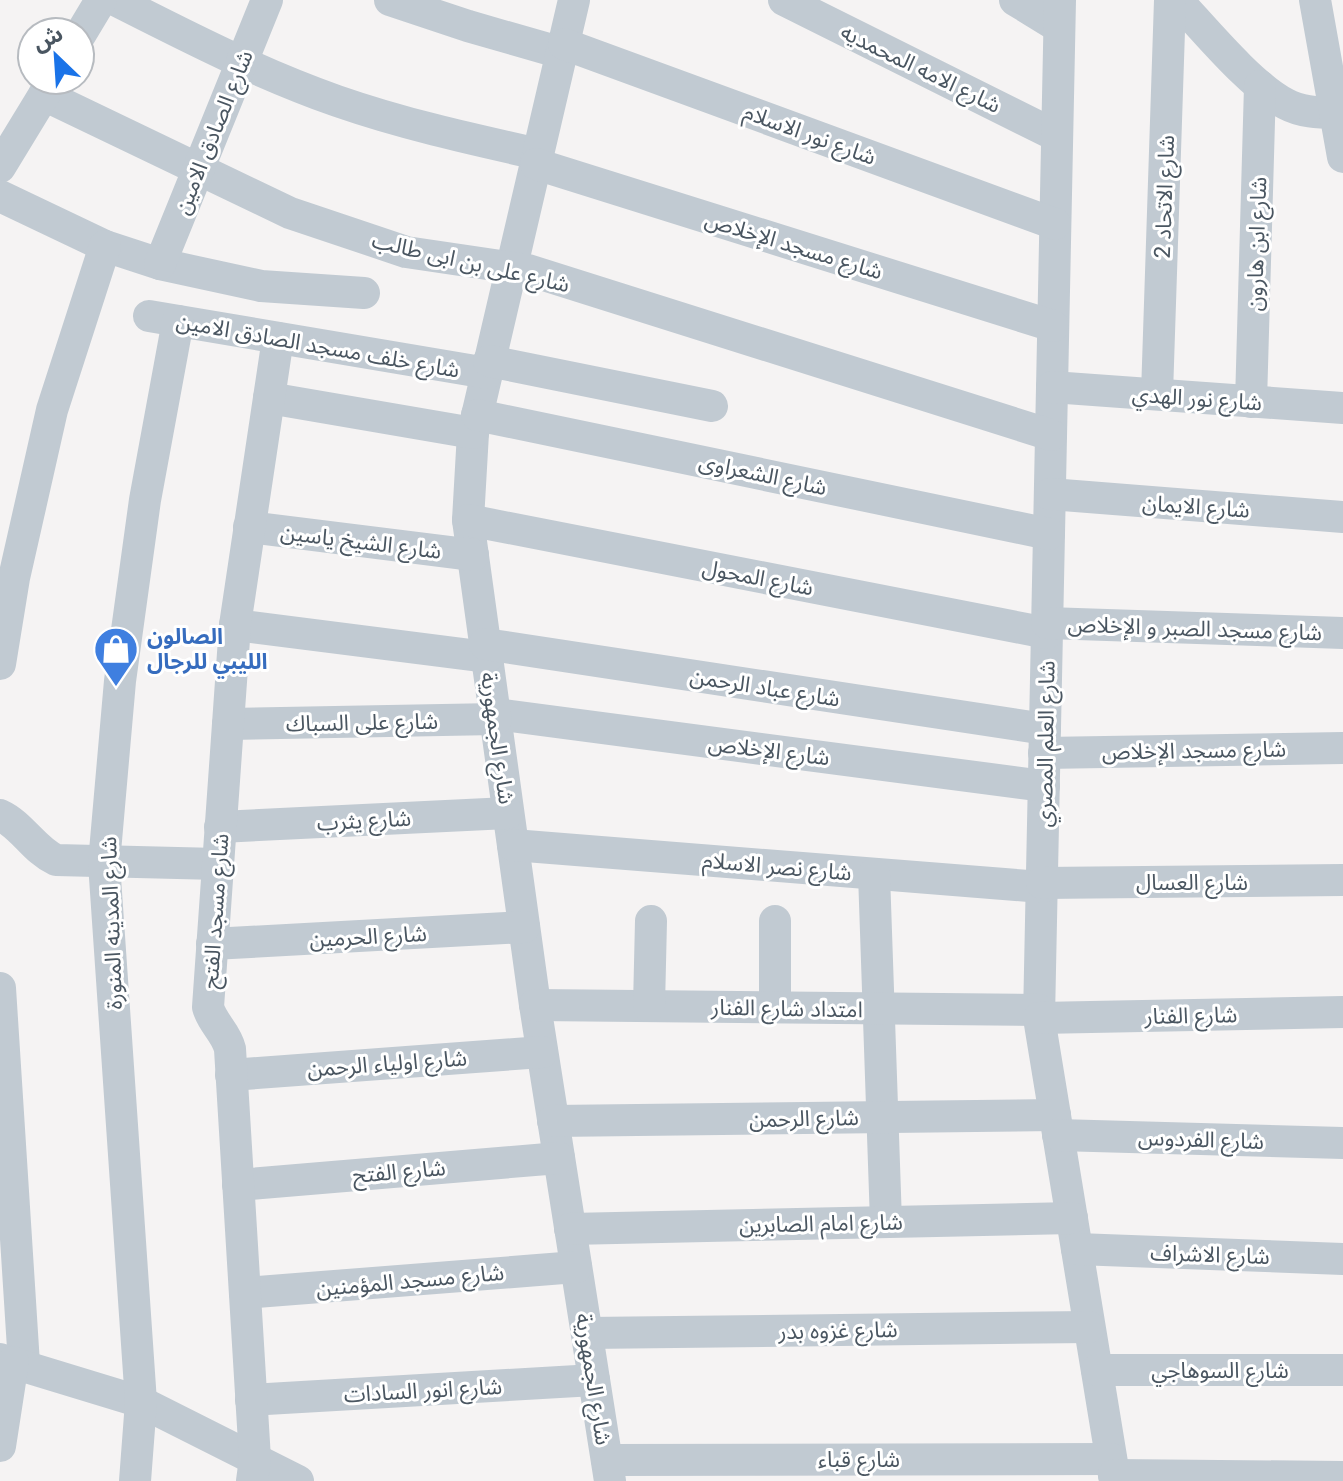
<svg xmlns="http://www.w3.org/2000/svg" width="1343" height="1481" font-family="Inter,'Noto Sans Arabic',sans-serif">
	<rect width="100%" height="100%" fill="#f5f3f3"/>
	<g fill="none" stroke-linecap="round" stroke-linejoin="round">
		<g stroke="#c1cad2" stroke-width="32">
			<path d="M 115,0 C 188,37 260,74 337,101 C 403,124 471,139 538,154"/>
			<path d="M 390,0 L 468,26 L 562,53"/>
			<path d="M 574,0 L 473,433 L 468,520 L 535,1005 L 610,1481"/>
			<path d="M 784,0 L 1057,136"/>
			<path d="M 1015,0 L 1059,27"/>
			<path d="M 1060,0 L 1039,1018 L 1115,1481"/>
			<path d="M 1177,0 C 1205,30 1251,86 1286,104 C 1301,112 1318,113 1335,113"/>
			<path d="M 1315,0 L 1343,157"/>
			<path d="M 80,35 L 101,0"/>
			<path d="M 564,44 L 1055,224"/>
			<path d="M 44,95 L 290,213 L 406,252 L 528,270 L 1051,435"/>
			<path d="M 536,164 L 1053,326"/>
			<path d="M 0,167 L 53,80"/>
			<path d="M 0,196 L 105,246 L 160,264 L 261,286 L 364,293"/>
			<path d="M 160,264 L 267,0"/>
			<path d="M 149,316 L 487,373"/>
			<path d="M 489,361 L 712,406"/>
			<path d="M 1052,387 L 1343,408"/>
			<path d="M 1157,394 L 1170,0"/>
			<path d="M 269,398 L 473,433"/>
			<path d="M 1251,402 L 1260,86"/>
			<path d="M 477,415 L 1049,534"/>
			<path d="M 1050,494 L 1343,517"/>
			<path d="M 468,520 L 1047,633"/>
			<path d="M 249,527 L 473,555"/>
			<path d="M 1047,623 L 1343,633"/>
			<path d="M 235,625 L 487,657"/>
			<path d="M 485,644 L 1045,729"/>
			<path d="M 0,664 L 14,578 L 52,410 L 105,246"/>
			<path d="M 495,714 L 1044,786"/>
			<path d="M 228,724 L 496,719"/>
			<path d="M 1044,753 L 1343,748"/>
			<path d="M 0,815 C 22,825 34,850 56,860 L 218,864"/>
			<path d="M 220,827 L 508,813"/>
			<path d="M 513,845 L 1042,887"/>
			<path d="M 874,874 L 886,1222"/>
			<path d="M 1042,883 L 1343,880"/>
			<path d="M 775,921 L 775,1007"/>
			<path d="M 212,944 L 524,927"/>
			<path d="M 0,988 L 24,1364"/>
			<path d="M 535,1005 L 1039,1010"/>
			<path d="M 649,1006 L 651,921"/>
			<path d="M 1039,1018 L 1343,1012"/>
			<path d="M 231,1075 L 542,1052"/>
			<path d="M 553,1121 L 1055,1115"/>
			<path d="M 1058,1135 L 1343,1143"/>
			<path d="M 238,1185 L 559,1158"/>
			<path d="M 570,1229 L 1072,1218"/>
			<path d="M 1077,1249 L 1343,1259"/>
			<path d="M 245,1293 L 576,1267"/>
			<path d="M 587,1333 L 1089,1327"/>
			<path d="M 0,1359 L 141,1402 L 298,1481"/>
			<path d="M 1097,1370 L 1343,1370"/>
			<path d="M 251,1400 L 594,1380"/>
			<path d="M 0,1446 L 13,1362"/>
			<path d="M 607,1460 L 1111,1459"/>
			<path d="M 1114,1475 L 1343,1477"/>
			<path d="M 135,1481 L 141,1402 L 104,863 L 120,681 L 145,500 L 178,321"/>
			<path d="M 252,1481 L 255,1459 L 230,1049 C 226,1032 212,1023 208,1007 L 235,625 L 278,338"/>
		</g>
	</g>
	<defs>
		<g id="shop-pin" transform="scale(2.3)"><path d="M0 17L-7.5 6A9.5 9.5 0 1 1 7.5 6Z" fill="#3f7fe0" stroke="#fff"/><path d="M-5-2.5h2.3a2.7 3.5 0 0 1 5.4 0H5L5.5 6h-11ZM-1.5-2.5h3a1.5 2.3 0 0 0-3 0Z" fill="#fff"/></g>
	</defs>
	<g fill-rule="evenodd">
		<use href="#shop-pin" x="116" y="649"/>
	</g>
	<g text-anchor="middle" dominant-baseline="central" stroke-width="6" stroke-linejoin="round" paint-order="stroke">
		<g font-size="22" fill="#4a5661" stroke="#fff">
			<text transform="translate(921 68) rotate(26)">شارع الامه المحمديه</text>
			<text transform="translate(213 132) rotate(-68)">شارع الصادق الامين</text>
			<text transform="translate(810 134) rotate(20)">شارع نور الاسلام</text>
			<text transform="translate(1164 197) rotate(-88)">شارع الاتحاد 2</text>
			<text transform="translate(1256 244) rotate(-88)">شارع ابن هارون</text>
			<text transform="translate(794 245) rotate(17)">شارع مسجد الإخلاص</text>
			<text transform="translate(471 262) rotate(13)">شارع على بن ابى طالب</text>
			<text transform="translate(318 345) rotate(10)">شارع خلف مسجد الصادق الامين</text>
			<text transform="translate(1197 398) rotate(4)">شارع نور الهدي</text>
			<text transform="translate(763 474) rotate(12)">شارع الشعراوى</text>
			<text transform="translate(1196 506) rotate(4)">شارع الايمان</text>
			<text transform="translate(361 541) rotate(7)">شارع الشيخ ياسين</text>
			<text transform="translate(758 577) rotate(11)">شارع المحول</text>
			<text transform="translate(1195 628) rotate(2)">شارع مسجد الصبر و الإخلاص</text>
			<text transform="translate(765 687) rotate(9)">شارع عباد الرحمن</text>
			<text transform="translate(362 722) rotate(-1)">شارع على السباك</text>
			<text transform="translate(498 738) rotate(82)">شارع الجمهورية</text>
			<text transform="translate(1045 744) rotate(-89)">شارع العلم المصري</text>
			<text transform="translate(769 750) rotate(7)">شارع الإخلاص</text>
			<text transform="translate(1194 750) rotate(-1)">شارع مسجد الإخلاص</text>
			<text transform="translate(364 820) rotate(-3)">شارع يثرب</text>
			<text transform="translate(777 866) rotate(5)">شارع نصر الاسلام</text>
			<text x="1192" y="882">شارع العسال</text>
			<text transform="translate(215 911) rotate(-86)">شارع مسجد الفتح</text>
			<text transform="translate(111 923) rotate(-92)">شارع المدينه المنورة</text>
			<text transform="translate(368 936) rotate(-3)">شارع الحرمين</text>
			<text transform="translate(787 1008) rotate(1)">امتداد شارع الفنار</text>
			<text transform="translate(1191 1015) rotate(-1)">شارع الفنار</text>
			<text transform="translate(387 1063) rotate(-4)">شارع اولياء الرحمن</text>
			<text transform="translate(804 1118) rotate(-1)">شارع الرحمن</text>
			<text transform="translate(1201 1139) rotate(2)">شارع الفردوس</text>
			<text transform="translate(399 1171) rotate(-5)">شارع الفتح</text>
			<text transform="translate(821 1223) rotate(-1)">شارع امام الصابرين</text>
			<text transform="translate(1210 1254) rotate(2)">شارع الاشراف</text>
			<text transform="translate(410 1280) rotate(-5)">شارع مسجد المؤمنين</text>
			<text transform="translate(838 1330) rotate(-1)">شارع غزوه بدر</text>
			<text x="1220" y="1370">شارع السوهاجي</text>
			<text transform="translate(594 1379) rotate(81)">شارع الجمهورية</text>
			<text transform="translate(423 1390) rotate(-3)">شارع انور السادات</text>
			<text x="859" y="1459">شارع قباء</text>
		</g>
		<g font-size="22" font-weight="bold" fill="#366cbe" stroke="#fff" text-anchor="start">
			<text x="147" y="636">الصالون<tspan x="147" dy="25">الليبي للرجال</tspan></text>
		</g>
	</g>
	<g transform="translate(56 56) rotate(335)"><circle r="38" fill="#ffffff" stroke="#b7bbc0" stroke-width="2"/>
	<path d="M0-6L14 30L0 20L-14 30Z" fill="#1a73e8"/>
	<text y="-12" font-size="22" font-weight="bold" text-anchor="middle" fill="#4a5661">ش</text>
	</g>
</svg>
